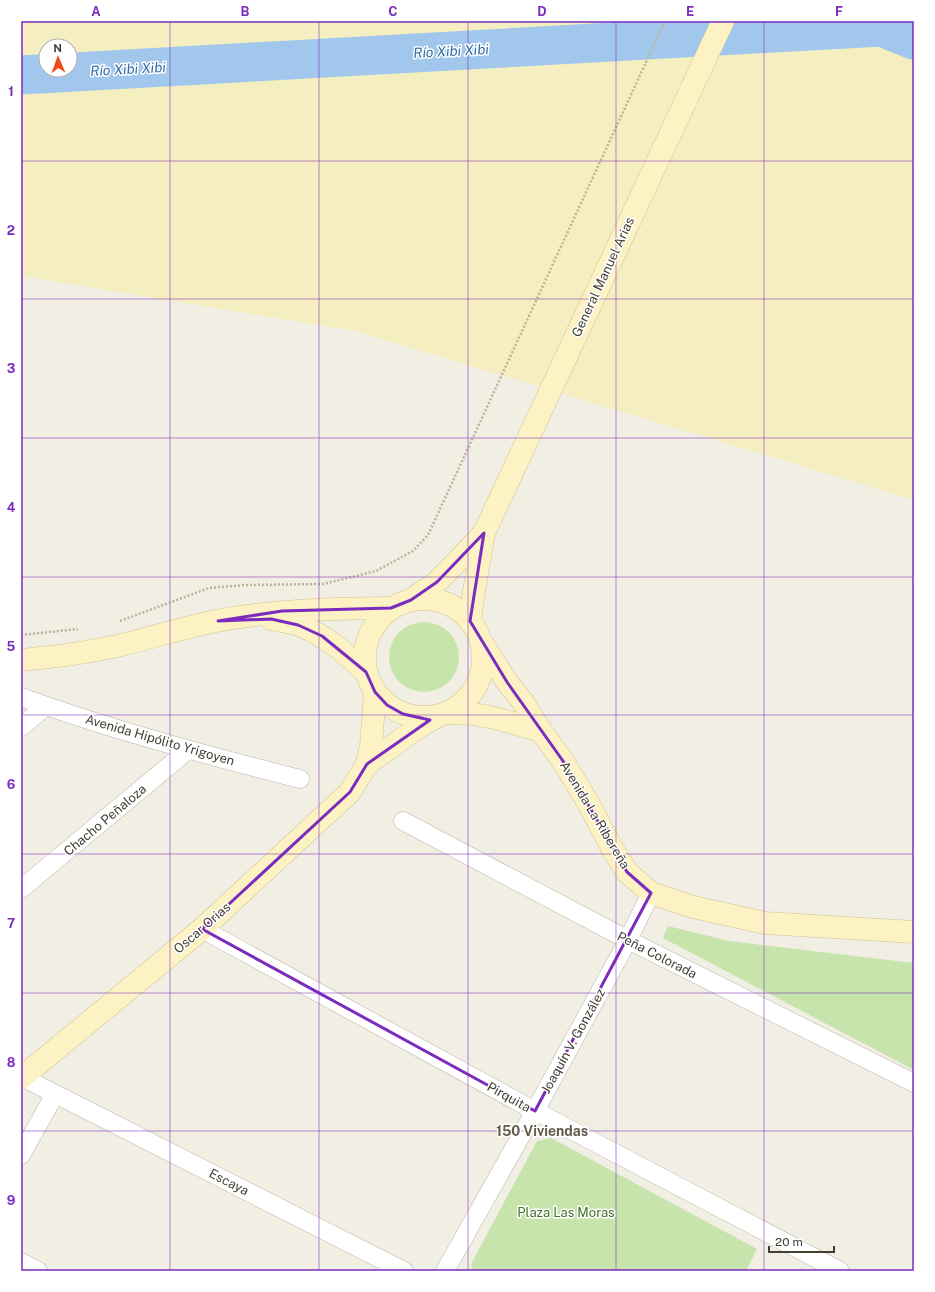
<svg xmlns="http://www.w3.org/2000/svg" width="935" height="1292" font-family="'Public Sans',sans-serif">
	<rect width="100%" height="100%" fill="#f1eee4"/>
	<g fill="#c7e4ad">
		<circle cx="424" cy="657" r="35"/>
		<path d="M 668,926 L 729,941 L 914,963 L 914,1070 L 663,938 Z"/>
		<path d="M 551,1138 L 757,1249 L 746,1271 L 473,1271 L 471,1264 L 537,1141 Z"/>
	</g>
	<path fill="#f5eec0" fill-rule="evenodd" d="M 21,21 L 914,21 L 914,500 L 355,331 L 21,276 ZM 46,46 L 70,46 L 70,70 L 46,70 Z"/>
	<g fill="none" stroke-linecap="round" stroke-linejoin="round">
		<g stroke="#a1c8ec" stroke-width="39">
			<path d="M 866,21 L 914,40"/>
			<path d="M 21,75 L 881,27"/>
		</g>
		<g stroke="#bcb6a7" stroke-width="19">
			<g id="street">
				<path d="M 21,697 C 112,730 206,755 300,779"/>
				<path d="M 21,727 L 46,706"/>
				<path d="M 403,821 L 628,940 L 914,1083"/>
				<path d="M 21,889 L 188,750"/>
				<path d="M 202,929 L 535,1111 L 840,1271"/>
				<path d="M 22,1077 L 404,1271"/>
				<path d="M 21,1155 L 55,1094"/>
				<path d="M 21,1262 L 38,1271"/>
				<path d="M 445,1271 L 535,1111 L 628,940 L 651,893"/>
			</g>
		</g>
		<g stroke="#cfc495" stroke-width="23">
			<g id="secondary">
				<circle cx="424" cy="658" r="59"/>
				<path d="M 411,600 L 437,582 L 451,568 L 484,533"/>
				<path d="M 271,619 C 280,621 290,622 299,625 C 325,635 345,653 366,672"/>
				<path d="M 470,621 L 474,591 L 484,533 L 723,21"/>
				<path d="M 482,643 L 507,682 L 523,702 L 541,731 L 563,761 L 590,806 L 613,850 L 627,872 L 651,893 L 693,907 L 765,923 L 914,932"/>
				<path d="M 21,660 C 53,657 85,653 117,646 C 150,638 183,628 216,621 C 274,610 333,608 391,608"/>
				<path d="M 447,713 L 473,714 L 495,718 L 541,731"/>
				<path d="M 367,764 L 419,727 L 438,716"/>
				<path d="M 21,1078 L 202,929 L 350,792 L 367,764 L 371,746 L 375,692"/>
			</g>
		</g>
		<g stroke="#bdb399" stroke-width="2.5" stroke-dasharray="2 2" stroke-linecap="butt">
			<path d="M 120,621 L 209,588 L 246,585 L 323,584 L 376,571 L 413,551 L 428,535 L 665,21"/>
			<path d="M 21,635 L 78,629"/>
		</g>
		<use href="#street" stroke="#fff" stroke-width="18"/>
		<use href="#secondary" stroke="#fcf2c3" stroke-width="22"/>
	</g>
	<path fill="none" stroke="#7b2cbf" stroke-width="3" stroke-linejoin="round" d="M 484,533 L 470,621 L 507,682 L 563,761 L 627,872 L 651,893 L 535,1111 L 202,929 L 350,792 L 367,764 L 430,720 L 403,714 L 387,705 L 375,692 L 366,672 L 322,636 L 298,625 L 271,619 L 218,621 L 282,611 L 391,608 L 411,600 L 437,582 Z"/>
	<path fill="none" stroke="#7b2cbf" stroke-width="1" stroke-opacity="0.55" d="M 170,21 L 170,1271M 319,21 L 319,1271M 468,21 L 468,1271M 616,21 L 616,1271M 764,21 L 764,1271M 21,161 L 914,161M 21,299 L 914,299M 21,438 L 914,438M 21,577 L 914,577M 21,715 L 914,715M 21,854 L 914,854M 21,993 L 914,993M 21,1131 L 914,1131"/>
	<g text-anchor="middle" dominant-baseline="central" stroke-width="3" stroke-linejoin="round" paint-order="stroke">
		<g font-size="13" fill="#433e34" stroke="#fff">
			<text transform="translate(603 277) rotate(-65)">General Manuel Arias</text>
			<text transform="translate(160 740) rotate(16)">Avenida Hipólito Yrigoyen</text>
			<text transform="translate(595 815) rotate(59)">Avenida La Ribereña</text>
			<text transform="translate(105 820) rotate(-40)">Chacho Peñaloza</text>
			<text transform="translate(202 928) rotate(-41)">Oscar Orias</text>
			<text transform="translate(657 955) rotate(27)">Peña Colorada</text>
			<text transform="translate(573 1041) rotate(-61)">Joaquín V. González</text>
			<text transform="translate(509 1097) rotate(29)">Pirquita</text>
			<text transform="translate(229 1182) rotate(27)">Escaya</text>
		</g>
		<g font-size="13" fill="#40712a" stroke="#fff">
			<text x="566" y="1212">Plaza Las Moras</text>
		</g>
		<g font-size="14" font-style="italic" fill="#336ea9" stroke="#fff">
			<text transform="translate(451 51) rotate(-3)">Río Xibi Xibi</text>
			<text transform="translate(128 69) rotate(-3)">Río Xibi Xibi</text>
		</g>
		<g font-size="14" font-weight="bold" fill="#655d4c" stroke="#fff">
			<text x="542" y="1131">150 Viviendas</text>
		</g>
	</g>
	<rect width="935" height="1292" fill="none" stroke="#ffffff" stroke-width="44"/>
	<g transform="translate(58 58) rotate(358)"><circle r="19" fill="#ffffff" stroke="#b4b2ae"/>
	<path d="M0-3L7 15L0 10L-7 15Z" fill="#f04c1b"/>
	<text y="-6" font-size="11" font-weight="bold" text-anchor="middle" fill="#433e34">N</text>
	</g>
	<path d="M769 1246v6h65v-6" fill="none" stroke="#433e34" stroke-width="2"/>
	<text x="775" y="1246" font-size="12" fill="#433e34" stroke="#ffffff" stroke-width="3" paint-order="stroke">20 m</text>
	<rect x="22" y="22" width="891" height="1248" fill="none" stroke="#7b2cbf" stroke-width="1.5"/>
	<g font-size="13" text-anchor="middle" font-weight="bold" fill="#7b2cbf">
		<text x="96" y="16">A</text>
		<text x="245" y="16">B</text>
		<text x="393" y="16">C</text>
		<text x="542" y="16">D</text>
		<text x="690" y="16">E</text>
		<text x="839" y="16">F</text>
		<text x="11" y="96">1</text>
		<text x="11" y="235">2</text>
		<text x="11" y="373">3</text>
		<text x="11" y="512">4</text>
		<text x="11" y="651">5</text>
		<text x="11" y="789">6</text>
		<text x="11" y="928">7</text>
		<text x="11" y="1067">8</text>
		<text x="11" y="1205">9</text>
	</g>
</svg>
